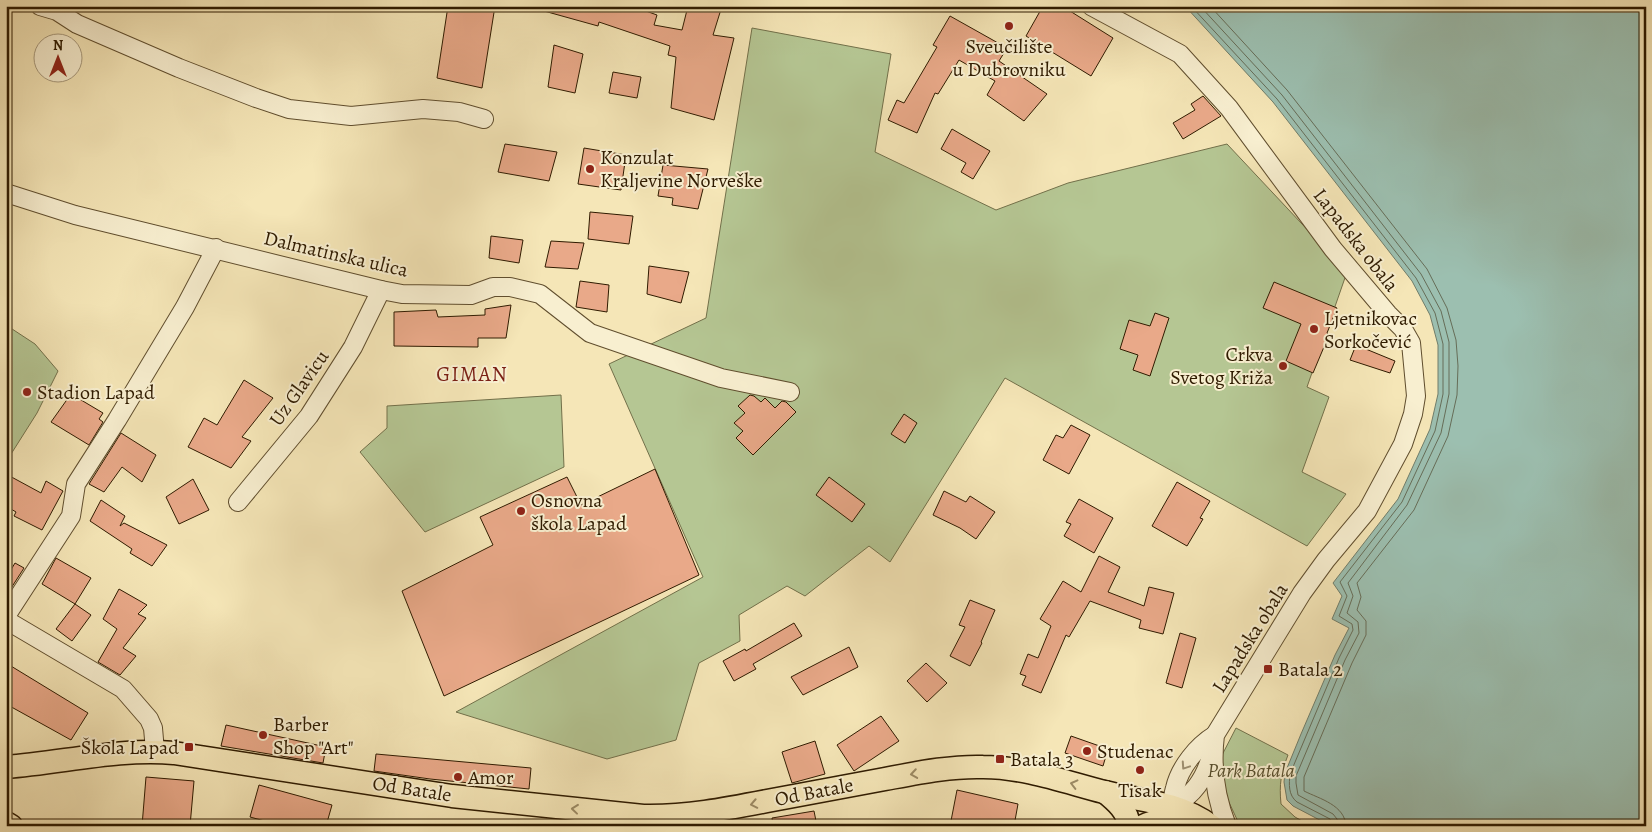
<svg xmlns="http://www.w3.org/2000/svg" width="1652" height="832" font-family="Alegreya,serif">
	<rect width="100%" height="100%" fill="#f5e6b7"/>
	<filter id="stains"><feTurbulence type="fractalNoise" baseFrequency=".004" numOctaves="4"/><feColorMatrix values="0 0 0 0 .2 0 0 0 0 .09 0 0 0 0 .02 0 0 0 .5 -.17"/></filter>
	<radialGradient id="worn" r=".72"><stop offset=".6" stop-color="#630" stop-opacity="0"/><stop offset="1" stop-color="#630" stop-opacity=".3"/></radialGradient>
	<g fill="#b5c693" stroke="#72704a">
		<path d="M 752,28 L 891,54 L 875,152 L 996,210 L 1068,183 L 1227,144 L 1347,272 L 1307,387 L 1329,397 L 1302,472 L 1346,494 L 1307,546 L 1005,378 L 890,562 L 869,546 L 805,596 L 787,586 L 739,615 L 740,641 L 699,663 L 676,740 L 607,759 L 456,712 L 703,577 L 609,364 L 706,318 Z"/>
		<path d="M 6,325 L 35,344 L 58,371 L 37,413 L 6,462 Z"/>
		<path d="M 561,395 L 564,467 L 425,532 L 360,452 L 387,428 L 387,406 Z"/>
		<path d="M 1236,728 L 1288,755 C 1281,773 1279,784 1281,804 L 1295,817 L 1311,826 L 1240,826 L 1221,785 L 1221,757 Z"/>
	</g>
	<path fill="#9cbfb0" stroke="#707d6a" d="M 1185,6 L 1646,6 L 1646,826 L 1331,826 L 1293,806 L 1287,800 L 1284,782 L 1285,773 L 1301,734 L 1335,655 L 1349,628 L 1332,619 L 1342,596 L 1333,583 L 1398,499 L 1430,429 L 1438,394 L 1438,345 L 1430,315 L 1412,281 L 1273,102 Z"/>
	<g fill="none" stroke-linecap="round" stroke-linejoin="round">
		<g stroke="#666d58" stroke-width="1">
			<path d="M 1191,6 L 1277,99 L 1416,278 L 1435,313 L 1443,344 L 1443,394 L 1435,431 L 1402,502 L 1340,582 L 1347,596 L 1339,616 L 1352,624 L 1353,630 L 1339,658 L 1290,774 C 1289,784 1288,795 1297,802 L 1330,819 L 1332,826"/>
			<path d="M 1200,6 L 1282,95 L 1421,274 L 1441,311 L 1449,342 L 1449,394 L 1441,433 L 1407,505 L 1348,583 L 1353,596 L 1347,613 L 1358,622 L 1359,633 L 1345,660 L 1296,776 L 1296,783 L 1298,795 L 1333,814 L 1337,819 L 1338,826"/>
			<path d="M 1210,6 L 1287,90 L 1427,269 L 1447,308 L 1456,340 L 1458,366 L 1457,395 L 1448,436 L 1414,510 L 1357,583 L 1361,597 L 1357,610 L 1366,621 L 1366,635 L 1352,663 L 1304,777 L 1304,791 C 1320,799 1345,805 1346,826"/>
		</g>
	</g>
	<g fill="#e9a989" stroke="#2f1b00">
		<path d="M 448,6 L 495,6 L 482,88 L 437,78 Z"/>
		<path d="M 545,6 L 632,6 L 657,15 L 654,25 L 682,30 L 688,6 L 722,6 L 713,35 L 734,38 L 714,120 L 671,108 L 676,57 L 668,55 L 670,46 L 599,22 L 598,26 L 544,11 Z"/>
		<path d="M 1043,6 L 1062,6 L 1113,38 L 1091,76 L 1026,36 Z"/>
		<path d="M 950,16 L 1007,48 L 999,61 L 1047,94 L 1024,121 L 987,95 L 995,81 L 959,60 L 938,94 L 935,93 L 917,133 L 888,120 L 897,100 L 904,103 L 937,47 L 933,45 Z"/>
		<path d="M 554,45 L 583,54 L 575,93 L 548,87 Z"/>
		<path d="M 613,72 L 641,77 L 637,98 L 609,93 Z"/>
		<path d="M 1203,96 L 1221,116 L 1183,139 L 1173,123 L 1195,110 L 1191,104 Z"/>
		<path d="M 952,129 L 990,151 L 973,179 L 961,172 L 966,163 L 941,149 Z"/>
		<path d="M 505,144 L 557,152 L 549,181 L 498,172 Z"/>
		<path d="M 584,148 L 626,155 L 621,190 L 578,184 Z"/>
		<path d="M 663,165 L 708,169 L 698,209 L 672,205 L 673,198 L 658,196 Z"/>
		<path d="M 590,212 L 633,216 L 629,244 L 588,239 Z"/>
		<path d="M 491,236 L 523,240 L 519,263 L 489,258 Z"/>
		<path d="M 551,241 L 584,243 L 578,269 L 545,267 Z"/>
		<path d="M 649,266 L 689,272 L 681,303 L 647,294 Z"/>
		<path d="M 580,281 L 609,285 L 607,312 L 576,307 Z"/>
		<path d="M 1274,282 L 1337,308 L 1327,333 L 1329,335 L 1313,373 L 1286,361 L 1301,324 L 1263,308 Z"/>
		<path d="M 511,305 L 506,338 L 478,338 L 478,347 L 394,346 L 394,312 L 436,310 L 438,317 L 485,315 L 485,309 Z"/>
		<path d="M 1155,313 L 1169,318 L 1150,376 L 1133,370 L 1138,355 L 1120,349 L 1129,320 L 1150,326 Z"/>
		<path d="M 1356,345 L 1395,361 L 1390,373 L 1350,360 Z"/>
		<path d="M 244,380 L 273,398 L 242,437 L 251,441 L 231,468 L 188,447 L 204,418 L 217,425 Z"/>
		<path d="M 71,394 L 103,413 L 99,419 L 103,422 L 89,445 L 51,422 Z"/>
		<path d="M 750,395 L 754,396 L 761,402 L 765,398 L 775,408 L 782,401 L 786,402 L 796,412 L 753,455 L 736,438 L 743,431 L 734,423 L 745,413 L 738,406 Z"/>
		<path d="M 904,414 L 917,423 L 905,443 L 891,434 Z"/>
		<path d="M 1071,425 L 1090,435 L 1069,474 L 1043,460 L 1056,435 L 1063,438 Z"/>
		<path d="M 121,433 L 156,455 L 142,482 L 122,467 L 104,492 L 89,484 Z"/>
		<path d="M 655,469 L 699,575 L 444,696 L 402,591 L 493,545 L 480,517 L 567,477 L 581,505 Z"/>
		<path d="M 6,474 L 41,493 L 46,481 L 63,491 L 42,530 L 14,516 L 16,512 L 6,506 Z"/>
		<path d="M 829,477 L 865,504 L 852,522 L 816,495 Z"/>
		<path d="M 193,479 L 209,510 L 179,524 L 166,497 Z"/>
		<path d="M 1177,482 L 1210,501 L 1200,518 L 1203,519 L 1187,546 L 1152,526 Z"/>
		<path d="M 944,491 L 966,502 L 970,496 L 995,512 L 976,539 L 960,528 L 933,515 Z"/>
		<path d="M 1079,499 L 1113,518 L 1094,553 L 1064,536 L 1071,524 L 1066,522 Z"/>
		<path d="M 101,500 L 125,516 L 120,526 L 124,523 L 167,545 L 152,566 L 130,553 L 132,549 L 90,521 Z"/>
		<path d="M 1099,556 L 1120,567 L 1108,592 L 1144,606 L 1149,587 L 1174,593 L 1163,634 L 1139,628 L 1141,620 L 1090,601 L 1069,637 L 1066,635 L 1041,693 L 1022,685 L 1026,676 L 1020,674 L 1028,654 L 1038,658 L 1051,626 L 1040,619 L 1063,581 L 1081,592 Z"/>
		<path d="M 56,558 L 91,578 L 75,604 L 42,584 Z"/>
		<path d="M 15,563 L 24,568 L 6,596 L 6,578 Z"/>
		<path d="M 119,589 L 147,605 L 138,614 L 146,618 L 123,648 L 136,656 L 120,675 L 98,662 L 117,629 L 103,619 Z"/>
		<path d="M 970,600 L 995,610 L 981,642 L 982,643 L 970,666 L 950,656 L 965,627 L 959,625 Z"/>
		<path d="M 75,604 L 91,615 L 72,641 L 56,629 Z"/>
		<path d="M 794,623 L 802,636 L 753,664 L 756,669 L 734,681 L 723,661 L 745,649 L 746,651 Z"/>
		<path d="M 1180,633 L 1196,638 L 1182,688 L 1166,683 Z"/>
		<path d="M 849,647 L 858,667 L 803,695 L 791,677 Z"/>
		<path d="M 6,663 L 88,713 L 71,740 L 6,704 Z"/>
		<path d="M 926,663 L 947,683 L 927,702 L 907,681 Z"/>
		<path d="M 881,716 L 899,741 L 854,771 L 837,745 Z"/>
		<path d="M 226,725 L 326,747 L 323,763 L 221,746 Z"/>
		<path d="M 1071,736 L 1108,749 L 1103,766 L 1065,753 Z"/>
		<path d="M 815,741 L 825,774 L 792,783 L 782,752 Z"/>
		<path d="M 376,754 L 531,768 L 529,789 L 430,779 L 374,771 Z"/>
		<path d="M 146,777 L 194,781 L 190,826 L 142,826 Z"/>
		<path d="M 259,785 L 332,805 L 326,826 L 283,826 L 250,817 Z"/>
		<path d="M 957,790 L 1018,804 L 1014,826 L 950,826 Z"/>
		<path d="M 814,811 L 817,826 L 773,826 L 772,818 Z"/>
	</g>
	<g fill="none" stroke-linecap="round" stroke-linejoin="round">
		<g stroke="#604e2e" stroke-width="20">
			<g id="minor">
				<path d="M 40,6 L 57,11 L 77,24 L 179,68 L 256,98 L 289,109 L 351,116 L 423,109 L 459,112 L 484,119"/>
				<path d="M 1091,6 L 1180,54 L 1229,108 L 1333,249 L 1388,314 L 1403,329 L 1411,343 L 1416,396 L 1413,414 L 1403,444 L 1367,511 L 1326,560 L 1302,593 L 1215,735 C 1211,767 1215,796 1227,826"/>
				<path d="M 6,193 L 75,215 L 381,290 L 402,294 L 471,295 L 493,287 L 510,287 L 540,294 L 590,333 L 721,378 L 790,392"/>
				<path d="M 238,502 L 309,416 L 353,347 L 381,290"/>
				<path d="M 6,616 L 71,516 L 76,484 L 117,420 L 185,307 L 216,248"/>
				<path d="M 6,620 L 123,689 L 149,719 L 153,728 L 155,751"/>
				<path d="M 1173,806 C 1194,795 1204,779 1211,757"/>
				<path d="M 1168,819 C 1172,808 1172,798 1175,788 C 1180,767 1197,746 1215,735"/>
			</g>
		</g>
		<g stroke="#2f1b00" stroke-width="25">
			<g id="major">
				<path d="M 6,767 C 62,763 118,748 174,753 L 452,796 L 643,816 C 685,817 726,809 767,801 C 806,794 846,786 885,779 C 917,773 950,766 983,767 C 1024,767 1065,782 1104,792 C 1143,801 1178,802 1211,826"/>
				<path d="M 1105,792 C 1116,801 1128,811 1129,826"/>
				<path d="M 6,823 L 11,826"/>
				<path d="M 1143,826 C 1155,820 1165,820 1177,826"/>
			</g>
		</g>
		<use href="#minor" stroke="#f8efd0" stroke-width="18"/>
		<use href="#major" stroke="#f5e6b7" stroke-width="22"/>
	</g>
	<defs><path id="oneway-chevron" d="M-2-3.5L2.5 0L-2 3.5" fill="none" stroke-width="1.6" stroke-linecap="round" stroke-linejoin="round" transform="scale(1.25)"/></defs>
	<use stroke="#9e9072" href="#oneway-chevron" transform="translate(1185 766) rotate(124)"/>
	<g stroke="#9c8b65">
		<use href="#oneway-chevron" transform="translate(914 774) rotate(171)"/>
		<use href="#oneway-chevron" transform="translate(1074 784) rotate(-166)"/>
		<use href="#oneway-chevron" transform="translate(754 804) rotate(169)"/>
		<use href="#oneway-chevron" transform="translate(575 809) rotate(-174)"/>
	</g>
	<g fill="#8f2418" stroke="#f8efd0" stroke-width="2">
		<circle cx="1009" cy="26" r="5"/>
		<circle cx="590" cy="169" r="5"/>
		<circle cx="1314" cy="329" r="5"/>
		<circle cx="1283" cy="366" r="5"/>
		<circle cx="27" cy="392" r="5"/>
		<circle cx="521" cy="511" r="5"/>
		<rect x="1263" y="664" width="10" height="10" rx="2.5"/>
		<circle cx="263" cy="735" r="5"/>
		<rect x="184" y="742" width="10" height="10" rx="2.5"/>
		<circle cx="1087" cy="751" r="5"/>
		<rect x="995" y="754" width="10" height="10" rx="2.5"/>
		<circle cx="1140" cy="770" r="5"/>
		<circle cx="458" cy="777" r="5"/>
	</g>
	<g text-anchor="middle" dominant-baseline="central" stroke-width="4" stroke-linejoin="round" paint-order="stroke">
		<g font-size="20" fill="#2f1b00" stroke="#f8efd0" text-anchor="start">
			<text x="1009" y="46" text-anchor="middle">Sveučilište<tspan x="1009" dy="23">u Dubrovniku</tspan></text>
			<text x="600" y="157">Konzulat<tspan x="600" dy="23">Kraljevine Norveške</tspan></text>
			<text x="1324" y="318">Ljetnikovac<tspan x="1324" dy="23">Sorkočević</tspan></text>
			<text x="1273" y="354" text-anchor="end">Crkva<tspan x="1273" dy="23">Svetog Križa</tspan></text>
			<text x="37" y="392">Stadion Lapad</text>
			<text x="531" y="500">Osnovna<tspan x="531" dy="23">škola Lapad</tspan></text>
			<text x="1278" y="669">Batala 2</text>
			<text x="273" y="724">Barber<tspan x="273" dy="23">Shop "Art"</tspan></text>
			<text x="179" y="747" text-anchor="end">Škola Lapad</text>
			<text x="1097" y="751">Studenac</text>
			<text x="1010" y="759">Batala 3</text>
			<text x="468" y="777">Amor</text>
			<text x="1140" y="790" text-anchor="middle">Tisak</text>
		</g>
		<g font-size="20" fill="#2f1b00" stroke="#f8efd0">
			<text transform="translate(1356 240) rotate(52)">Lapadska obala</text>
			<text transform="translate(336 254) rotate(13)">Dalmatinska ulica</text>
			<text transform="translate(299 388) rotate(-55)">Uz Glavicu</text>
			<text transform="translate(1250 638) rotate(-58)">Lapadska obala</text>
			<text transform="translate(412 789) rotate(9)">Od Batale</text>
			<text transform="translate(814 792) rotate(-11)">Od Batale</text>
		</g>
		<g font-size="20" font-style="italic" fill="#574e2c" stroke="#f8efd0">
			<text x="1251" y="770">Park Batala</text>
		</g>
		<g font-size="21" letter-spacing="1" fill="#7a1f14" stroke="#f8efd0">
			<text x="472" y="374">GIMAN</text>
		</g>
	</g>
	<rect width="1652" height="832" fill="none" stroke="#f5e6b7" stroke-width="25"/>
	<rect x="8" y="8" width="1637" height="817" fill="none" stroke="#2f1b00" stroke-width="2.5"/>
	<rect x="12" y="12" width="1627" height="807" fill="none" stroke="#2f1b00"/>
	<g transform="translate(58 58)"><circle r="24" fill="#f8efd0" stroke="#a89a7d"/>
	<path d="M0-4L9 19L0 12L-9 19Z" fill="#8f2418"/>
	<text y="-8" font-size="14" font-weight="bold" text-anchor="middle" fill="#2f1b00">N</text>
	</g>
	<rect width="100%" height="100%" filter="url(#stains)"/>
	<rect width="100%" height="100%" fill="url(#worn)"/>
</svg>
